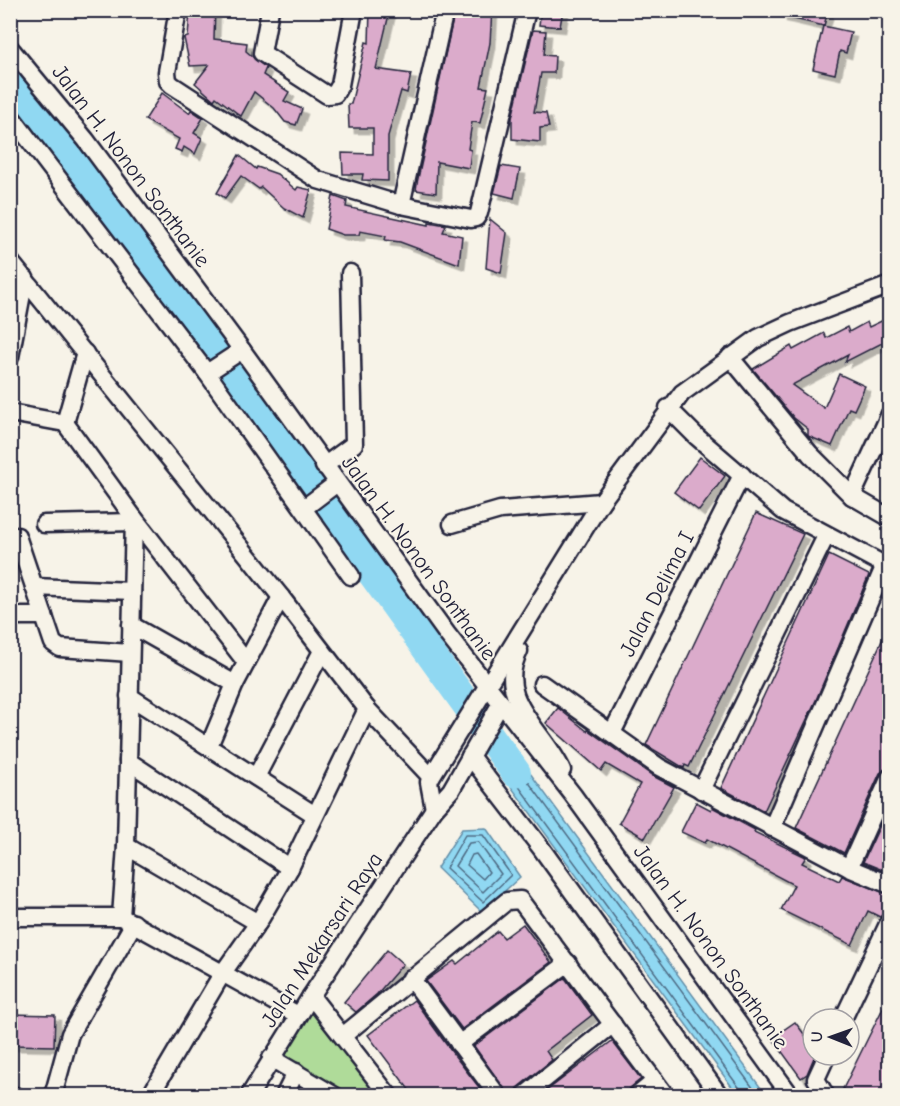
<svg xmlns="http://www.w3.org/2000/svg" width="900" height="1106" font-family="'Comic Neue',sans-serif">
	<defs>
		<filter id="shadow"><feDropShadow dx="5.5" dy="5.5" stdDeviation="0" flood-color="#0004"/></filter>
	</defs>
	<rect width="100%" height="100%" fill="#f7f3e8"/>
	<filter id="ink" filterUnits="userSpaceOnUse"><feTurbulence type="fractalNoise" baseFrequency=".0167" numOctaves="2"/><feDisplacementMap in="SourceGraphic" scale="12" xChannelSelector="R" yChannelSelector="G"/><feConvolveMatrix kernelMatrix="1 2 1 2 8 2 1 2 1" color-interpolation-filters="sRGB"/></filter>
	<g filter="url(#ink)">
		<path fill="#afdb99" stroke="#687e6a" stroke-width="1.5" d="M 311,996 L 389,1095 L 336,1095 L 271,1058 Z"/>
		<g fill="#90d8f2" stroke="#648fa9" stroke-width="1.5">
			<path d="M 497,728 L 766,1095 L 767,1095 L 738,1095 L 484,750 Z"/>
			<path d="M 486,828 L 520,877 L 482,912 L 437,868 L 462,829 Z"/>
		</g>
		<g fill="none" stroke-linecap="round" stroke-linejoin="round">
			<g stroke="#4e6b84" stroke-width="1.5">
				<path d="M 465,835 L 483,835 L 511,875 L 483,902 L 446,868 Z"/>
				<path d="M 478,842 L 501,874 L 483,892 L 455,866 L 469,843 Z"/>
				<path d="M 476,854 L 489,872 L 483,879 L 467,865 L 472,855 Z"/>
				<path d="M 743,1096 L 741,1090 L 493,751 L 496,742 L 500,743 L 759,1096"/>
			</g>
			<path stroke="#90d8f2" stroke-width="30" d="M 10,80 L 66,147 L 516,773"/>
		</g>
		<g fill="#dbabcb" stroke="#22223b" stroke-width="1.5" filter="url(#shadow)">
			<path d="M 190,10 L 215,10 L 214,39 L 247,43 L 246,51 L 266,68 L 263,75 L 289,92 L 284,101 L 302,109 L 296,125 L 285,122 L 274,108 L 254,92 L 241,116 L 216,97 L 214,100 L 195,83 L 209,65 L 190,66 L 184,38 L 188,37 Z"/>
			<path d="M 370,10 L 390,10 L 376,69 L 411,74 L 407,93 L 401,91 L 388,136 L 388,181 L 362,180 L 363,174 L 343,174 L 342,153 L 373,154 L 373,128 L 349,128 L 348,104 L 351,104 L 366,42 L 369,43 Z"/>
			<path d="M 455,10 L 492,10 L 490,43 L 481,87 L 488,88 L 480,123 L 472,122 L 468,149 L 471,150 L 469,168 L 437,162 L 436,193 L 416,190 L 417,183 Z"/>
			<path d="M 541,10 L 563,10 L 560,27 L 539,25 Z"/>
			<path d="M 781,10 L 828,10 L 824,26 L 781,16 Z"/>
			<path d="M 823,26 L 851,32 L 846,53 L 840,51 L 835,74 L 813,69 Z"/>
			<path d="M 533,30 L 546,31 L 544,55 L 555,56 L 554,73 L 541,73 L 534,112 L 546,113 L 549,127 L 540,128 L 540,142 L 512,139 L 512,118 Z"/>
			<path d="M 162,93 L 189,113 L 191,110 L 203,118 L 194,133 L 202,138 L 195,154 L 184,147 L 182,152 L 175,149 L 179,139 L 145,120 Z"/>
			<path d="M 239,155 L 256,169 L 257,167 L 277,174 L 296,190 L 298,187 L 311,190 L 303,218 L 284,208 L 261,187 L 259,189 L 241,176 L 225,198 L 217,193 Z"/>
			<path d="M 501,166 L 520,169 L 514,198 L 494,193 Z"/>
			<path d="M 333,196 L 347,201 L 346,207 L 429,225 L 429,222 L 446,225 L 443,232 L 462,236 L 459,264 L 400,242 L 385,240 L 386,236 L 360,231 L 359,235 L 343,235 L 326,229 Z"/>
			<path d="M 490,219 L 507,233 L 501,273 L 486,268 Z"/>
			<path d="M 890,317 L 890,339 L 845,362 L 848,355 L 792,385 L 824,408 L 839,374 L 865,386 L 854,410 L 849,408 L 832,446 L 808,436 L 808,429 L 794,418 L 753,369 L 791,346 L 793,350 L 824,333 L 826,338 L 847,327 L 849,332 L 867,322 L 869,327 Z"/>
			<path d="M 700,457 L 725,476 L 699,511 L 674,492 Z"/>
			<path d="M 756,513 L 803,534 L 689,767 L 685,765 L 684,768 L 646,745 Z"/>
			<path d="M 829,555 L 869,575 L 816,700 L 764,811 L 721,788 Z"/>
			<path d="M 890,623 L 890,767 L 880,773 L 844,853 L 796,828 Z"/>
			<path d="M 558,708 L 587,731 L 588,730 L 653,776 L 674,787 L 645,838 L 619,823 L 640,784 L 606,764 L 601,771 L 546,723 Z"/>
			<path d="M 696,802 L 711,810 L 712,807 L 755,830 L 754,832 L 806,857 L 802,863 L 839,881 L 842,876 L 890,895 L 889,910 L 880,917 L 868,911 L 852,945 L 781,910 L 794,885 L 707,839 L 705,843 L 681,832 Z"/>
			<path d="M 890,804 L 890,873 L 863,862 Z"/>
			<path d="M 523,924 L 551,962 L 462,1029 L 426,981 L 454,961 L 457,964 L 498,931 L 504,938 Z"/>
			<path d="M 387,950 L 403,964 L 377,994 L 356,1012 L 344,1002 Z"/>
			<path d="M 565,978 L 592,1015 L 546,1051 L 552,1060 L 517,1088 L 514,1095 L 508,1095 L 474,1046 Z"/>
			<path d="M 890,994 L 890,1095 L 840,1095 L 868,1038 Z"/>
			<path d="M 414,1000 L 451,1051 L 485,1095 L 413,1095 L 368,1035 Z"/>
			<path d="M 10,1014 L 55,1015 L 54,1046 L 10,1045 Z"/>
			<path d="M 795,1022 L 813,1046 L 813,1055 L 815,1055 L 807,1074 L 801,1078 L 772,1038 Z"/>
			<path d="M 612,1041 L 641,1079 L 630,1088 L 627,1095 L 541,1095 Z"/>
		</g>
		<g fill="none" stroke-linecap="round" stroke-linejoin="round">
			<g stroke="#22223b" stroke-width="21">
				<g id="minor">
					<path d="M 178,10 L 167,72 L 168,81 L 172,85 L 318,180 L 401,205 L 471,219 L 476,218 L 479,213 L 527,10"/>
					<path d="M 270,10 L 262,53 L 327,95 L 335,94 L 340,85 L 354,10"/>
					<path d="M 10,48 L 86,140 L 242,350 L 447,634 L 573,795 L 791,1096"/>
					<path d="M 10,115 L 207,373 L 351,576"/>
					<path d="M 401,205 L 445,10"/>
					<path d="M 10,261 L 281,597 L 367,709 L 431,777"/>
					<path d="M 10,357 L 25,278"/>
					<path d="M 730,357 L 810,454 L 852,496 L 890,518"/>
					<path d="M 207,373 L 242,350"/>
					<path d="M 668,408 L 697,437 L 783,511 L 890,568"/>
					<path d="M 10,413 L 65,423 L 134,518 L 246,662"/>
					<path d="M 65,423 L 85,353"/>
					<path d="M 324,466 L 354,444 L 350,273"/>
					<path d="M 852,496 L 890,414"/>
					<path d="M 304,508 L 337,483"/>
					<path d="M 44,524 L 134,522"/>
					<path d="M 452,524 L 500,510 L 601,502"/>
					<path d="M 10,536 L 17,536 L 53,643 L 60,648 L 130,653"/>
					<path d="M 34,587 L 132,591"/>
					<path d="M 10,616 L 44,616"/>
					<path d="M 131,625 L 235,684"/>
					<path d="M 519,651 C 494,699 543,729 562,770"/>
					<path d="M 542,684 L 659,767 L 849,868 L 890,885"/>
					<path d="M 129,696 L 315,815"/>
					<path d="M 612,733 L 742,475"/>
					<path d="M 209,746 L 235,684 L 281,597"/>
					<path d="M 470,756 L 541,848 L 720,1096"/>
					<path d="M 128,761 L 290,868"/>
					<path d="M 256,777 L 322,651"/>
					<path d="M 701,790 L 826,536"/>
					<path d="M 434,809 L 429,782 L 431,777 L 601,502 L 682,393 L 758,338 L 790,323 L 890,285"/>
					<path d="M 772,828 L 885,565"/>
					<path d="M 126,846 L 258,923"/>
					<path d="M 849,868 L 890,777"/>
					<path d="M 10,917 L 121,917 L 298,1015"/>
					<path d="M 121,917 L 126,846 L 134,518"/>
					<path d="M 411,978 L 498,1096"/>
					<path d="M 311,996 L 389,1096"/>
					<path d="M 843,1019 L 890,920"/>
					<path d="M 344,1035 L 507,901 L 520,900 L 666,1096"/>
					<path d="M 459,1044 L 568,963"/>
					<path d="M 271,1058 L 335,1096"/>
					<path d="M 10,1094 L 15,1096"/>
					<path d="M 53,1096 L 70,1034 L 134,923"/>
					<path d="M 150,1096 L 222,974 L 258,923 L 290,868 L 367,709"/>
					<path d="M 249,1096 L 311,996 L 434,809 L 451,790 L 501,703"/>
					<path d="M 284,1096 L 296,1072"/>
					<path d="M 524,1096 L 613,1024"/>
					<path d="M 637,1096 L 655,1081"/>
					<path d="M 826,1096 L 816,1079 L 827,1055"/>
				</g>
			</g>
			<use href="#minor" stroke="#f7f3e8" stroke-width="16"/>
		</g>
	</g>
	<g text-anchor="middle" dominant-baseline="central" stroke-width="4.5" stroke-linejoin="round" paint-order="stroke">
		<g font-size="22" fill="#22223b" stroke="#f7f3e8">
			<text transform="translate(131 166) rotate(53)">Jalan H. Nonon Sonthanie</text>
			<text transform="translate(419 558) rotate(54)">Jalan H. Nonon Sonthanie</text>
			<text transform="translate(657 594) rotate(-63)">Jalan Delima I</text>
			<text transform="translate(322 940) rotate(-57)">Jalan Mekarsari Raya</text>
			<text transform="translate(711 947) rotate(54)">Jalan H. Nonon Sonthanie</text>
		</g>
	</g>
	<rect width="900" height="1106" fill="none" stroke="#f7f3e8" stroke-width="36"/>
	<rect x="18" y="18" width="864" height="1070" fill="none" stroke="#22223b" stroke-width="2" filter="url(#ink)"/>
	<g transform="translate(831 1037) rotate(271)"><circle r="28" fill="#f7f3e8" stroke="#a29fa3" stroke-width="1.5"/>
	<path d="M0-4.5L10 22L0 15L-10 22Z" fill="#22223b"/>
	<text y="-9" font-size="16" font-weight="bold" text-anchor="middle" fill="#22223b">U</text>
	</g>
</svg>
